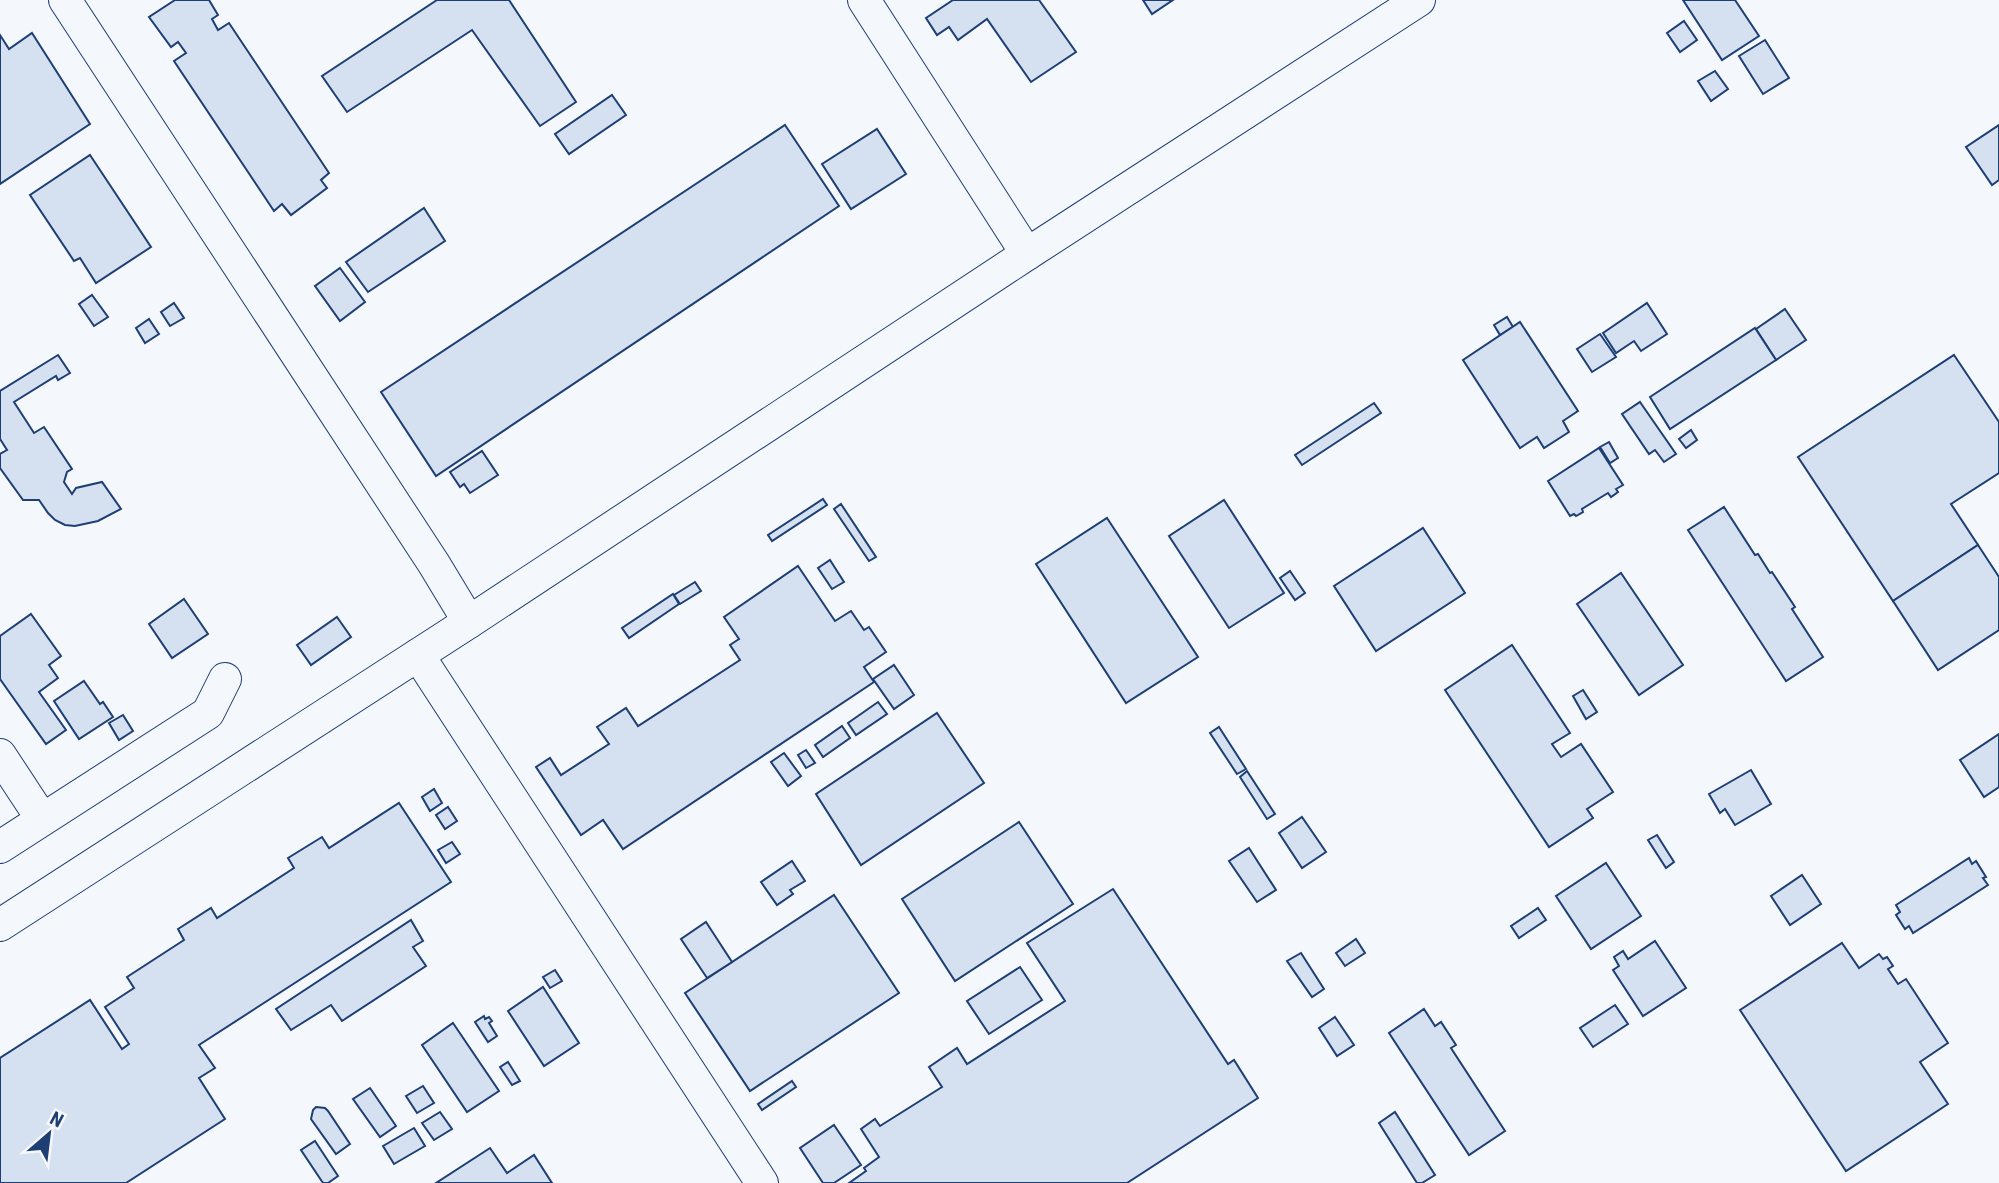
<svg xmlns="http://www.w3.org/2000/svg" width="1999" height="1183" font-family="'Roboto Condensed',sans-serif">
	<rect width="100%" height="100%" fill="#f4f7fb"/>
	<g fill="#d5e0f0" stroke="#1d3f73" stroke-width="2">
		<path d="M 175,0 L 209,0 L 218,15 L 212,19 L 218,30 L 229,23 L 329,173 L 321,180 L 327,188 L 291,215 L 282,204 L 274,211 L 174,61 L 186,53 L 178,42 L 171,47 L 149,17 Z"/>
		<path d="M 437,0 L 509,0 L 576,102 L 540,126 L 472,30 L 347,112 L 322,76 Z"/>
		<path d="M 953,0 L 1039,0 L 1076,52 L 1031,82 L 987,19 L 958,40 L 949,27 L 937,35 L 926,18 Z"/>
		<path d="M 1143,0 L 1173,0 L 1152,14 Z"/>
		<path d="M 1683,0 L 1735,0 L 1759,36 L 1722,60 Z"/>
		<path d="M 1684,21 L 1697,40 L 1680,52 L 1667,33 Z"/>
		<path d="M 32,33 L 90,124 L 0,184 L 0,35 L 9,49 Z"/>
		<path d="M 1765,40 L 1789,78 L 1763,94 L 1739,56 Z"/>
		<path d="M 1715,71 L 1728,89 L 1711,101 L 1698,81 Z"/>
		<path d="M 612,95 L 626,115 L 569,154 L 555,134 Z"/>
		<path d="M 785,125 L 839,206 L 436,476 L 381,392 Z"/>
		<path d="M 1999,125 L 1999,180 L 1992,185 L 1966,147 Z"/>
		<path d="M 877,129 L 906,174 L 851,209 L 822,164 Z"/>
		<path d="M 90,155 L 151,247 L 96,283 L 80,258 L 74,261 L 30,195 Z"/>
		<path d="M 424,208 L 445,241 L 368,292 L 346,262 Z"/>
		<path d="M 340,268 L 365,302 L 340,321 L 315,286 Z"/>
		<path d="M 92,295 L 108,317 L 94,326 L 79,304 Z"/>
		<path d="M 174,303 L 184,318 L 170,326 L 161,312 Z"/>
		<path d="M 1647,303 L 1667,334 L 1641,351 L 1634,341 L 1616,353 L 1603,333 Z"/>
		<path d="M 1785,309 L 1806,340 L 1776,360 L 1756,329 Z"/>
		<path d="M 1507,317 L 1513,327 L 1500,335 L 1494,325 Z"/>
		<path d="M 149,319 L 159,334 L 145,343 L 136,328 Z"/>
		<path d="M 1520,322 L 1578,411 L 1563,421 L 1569,432 L 1544,448 L 1537,437 L 1520,448 L 1463,360 Z"/>
		<path d="M 1755,328 L 1776,360 L 1670,429 L 1650,397 Z"/>
		<path d="M 1600,334 L 1616,357 L 1592,372 L 1577,349 Z"/>
		<path d="M 58,355 L 70,373 L 58,380 L 56,376 L 14,402 L 34,433 L 44,427 L 72,469 L 67,472 L 64,482 L 72,494 L 76,488 L 102,482 L 121,509 L 98,521 L 75,526 L 65,525 L 55,520 L 48,513 L 39,500 L 23,500 L 0,468 L 0,454 L 7,450 L 0,439 L 0,391 Z"/>
		<path d="M 1954,355 L 1999,422 L 1999,473 L 1951,504 L 1978,545 L 1893,601 L 1798,457 Z"/>
		<path d="M 1640,402 L 1676,454 L 1664,462 L 1655,450 L 1649,454 L 1622,414 Z"/>
		<path d="M 1374,403 L 1381,413 L 1302,465 L 1295,455 Z"/>
		<path d="M 1691,430 L 1697,440 L 1686,448 L 1679,439 Z"/>
		<path d="M 1609,442 L 1618,458 L 1610,463 L 1600,447 Z"/>
		<path d="M 1599,448 L 1623,485 L 1616,489 L 1618,492 L 1611,497 L 1608,493 L 1582,509 L 1583,512 L 1576,516 L 1574,514 L 1570,516 L 1548,481 Z"/>
		<path d="M 482,451 L 498,475 L 470,493 L 464,484 L 460,487 L 450,472 Z"/>
		<path d="M 823,499 L 827,505 L 772,541 L 768,535 Z"/>
		<path d="M 1224,500 L 1284,593 L 1229,628 L 1169,536 Z"/>
		<path d="M 841,504 L 876,557 L 869,561 L 834,509 Z"/>
		<path d="M 1724,507 L 1755,555 L 1758,554 L 1770,573 L 1772,572 L 1795,607 L 1792,609 L 1823,657 L 1786,681 L 1688,530 Z"/>
		<path d="M 1107,518 L 1198,657 L 1126,703 L 1036,564 Z"/>
		<path d="M 1423,528 L 1465,593 L 1376,651 L 1334,586 Z"/>
		<path d="M 1978,545 L 1999,577 L 1999,630 L 1938,670 L 1893,601 Z"/>
		<path d="M 830,560 L 844,582 L 832,589 L 818,568 Z"/>
		<path d="M 798,566 L 835,621 L 851,611 L 864,630 L 869,627 L 886,652 L 864,667 L 874,682 L 623,849 L 603,820 L 581,835 L 536,767 L 550,758 L 561,775 L 609,744 L 597,727 L 626,708 L 638,726 L 740,660 L 730,645 L 739,639 L 724,617 Z"/>
		<path d="M 1290,571 L 1305,593 L 1295,600 L 1280,578 Z"/>
		<path d="M 1621,573 L 1683,665 L 1639,695 L 1577,604 Z"/>
		<path d="M 695,582 L 701,591 L 680,604 L 674,595 Z"/>
		<path d="M 673,594 L 679,604 L 629,638 L 622,628 Z"/>
		<path d="M 184,599 L 208,634 L 172,658 L 149,624 Z"/>
		<path d="M 31,614 L 61,656 L 49,665 L 58,678 L 39,692 L 66,730 L 46,744 L 0,679 L 0,636 Z"/>
		<path d="M 337,617 L 351,637 L 311,665 L 297,645 Z"/>
		<path d="M 1512,645 L 1570,733 L 1552,744 L 1561,757 L 1581,744 L 1613,792 L 1587,809 L 1593,818 L 1549,847 L 1445,690 Z"/>
		<path d="M 894,665 L 914,695 L 894,709 L 873,679 Z"/>
		<path d="M 84,681 L 100,704 L 103,702 L 113,717 L 79,739 L 54,701 Z"/>
		<path d="M 1583,690 L 1597,712 L 1586,719 L 1573,696 Z"/>
		<path d="M 878,702 L 887,714 L 856,735 L 848,723 Z"/>
		<path d="M 937,713 L 984,783 L 861,865 L 816,794 Z"/>
		<path d="M 123,715 L 133,731 L 119,740 L 109,723 Z"/>
		<path d="M 842,726 L 850,738 L 823,757 L 815,745 Z"/>
		<path d="M 1219,727 L 1246,769 L 1237,774 L 1210,733 Z"/>
		<path d="M 1999,734 L 1999,787 L 1984,797 L 1960,760 Z"/>
		<path d="M 806,750 L 815,763 L 806,768 L 798,755 Z"/>
		<path d="M 784,753 L 801,776 L 788,786 L 771,762 Z"/>
		<path d="M 1751,770 L 1771,804 L 1735,825 L 1725,809 L 1720,813 L 1709,794 Z"/>
		<path d="M 1247,771 L 1275,814 L 1267,819 L 1240,777 Z"/>
		<path d="M 434,789 L 442,803 L 430,811 L 422,797 Z"/>
		<path d="M 399,803 L 451,882 L 199,1045 L 215,1068 L 199,1078 L 225,1119 L 126,1183 L 0,1183 L 0,1058 L 90,1000 L 122,1049 L 129,1044 L 105,1007 L 134,988 L 127,977 L 184,940 L 178,929 L 211,908 L 217,918 L 294,868 L 288,858 L 322,837 L 329,848 Z"/>
		<path d="M 448,807 L 457,821 L 445,829 L 436,815 Z"/>
		<path d="M 1302,817 L 1326,852 L 1302,868 L 1279,833 Z"/>
		<path d="M 1019,822 L 1073,904 L 955,981 L 902,899 Z"/>
		<path d="M 1657,835 L 1674,862 L 1666,868 L 1648,840 Z"/>
		<path d="M 452,842 L 460,854 L 446,863 L 438,850 Z"/>
		<path d="M 1249,848 L 1276,890 L 1257,902 L 1229,861 Z"/>
		<path d="M 1969,858 L 1972,864 L 1976,861 L 1986,877 L 1983,878 L 1988,885 L 1913,933 L 1909,926 L 1905,929 L 1896,915 L 1900,912 L 1896,905 Z"/>
		<path d="M 792,861 L 805,881 L 790,890 L 793,894 L 777,905 L 761,882 Z"/>
		<path d="M 1606,863 L 1641,916 L 1591,949 L 1556,896 Z"/>
		<path d="M 1802,875 L 1821,904 L 1790,925 L 1771,896 Z"/>
		<path d="M 1113,889 L 1228,1064 L 1234,1060 L 1258,1098 L 1127,1183 L 849,1183 L 866,1171 L 864,1168 L 879,1157 L 861,1129 L 875,1119 L 880,1126 L 942,1087 L 929,1067 L 957,1048 L 967,1064 L 1065,1001 L 1027,943 Z"/>
		<path d="M 834,895 L 899,993 L 750,1091 L 685,993 Z"/>
		<path d="M 1538,908 L 1546,920 L 1519,938 L 1511,926 Z"/>
		<path d="M 411,920 L 423,941 L 413,947 L 426,966 L 342,1021 L 331,1005 L 291,1030 L 276,1009 Z"/>
		<path d="M 706,922 L 732,962 L 707,978 L 681,939 Z"/>
		<path d="M 1356,939 L 1365,953 L 1345,966 L 1336,953 Z"/>
		<path d="M 1655,941 L 1686,988 L 1643,1016 L 1613,970 L 1619,966 L 1614,957 L 1623,951 L 1628,959 Z"/>
		<path d="M 1842,943 L 1859,968 L 1879,954 L 1883,959 L 1887,957 L 1893,966 L 1888,969 L 1898,984 L 1906,979 L 1948,1043 L 1920,1062 L 1948,1104 L 1846,1171 L 1740,1010 Z"/>
		<path d="M 1301,953 L 1324,989 L 1312,997 L 1287,961 Z"/>
		<path d="M 1020,967 L 1042,1000 L 989,1034 L 967,1001 Z"/>
		<path d="M 555,970 L 562,981 L 550,988 L 543,977 Z"/>
		<path d="M 543,987 L 579,1043 L 544,1066 L 508,1011 Z"/>
		<path d="M 1615,1005 L 1628,1024 L 1593,1047 L 1580,1028 Z"/>
		<path d="M 1424,1009 L 1435,1026 L 1441,1022 L 1456,1045 L 1451,1048 L 1505,1131 L 1469,1155 L 1389,1033 Z"/>
		<path d="M 484,1016 L 485,1019 L 489,1017 L 492,1021 L 489,1023 L 497,1036 L 488,1042 L 475,1022 Z"/>
		<path d="M 1335,1017 L 1354,1045 L 1337,1056 L 1319,1028 Z"/>
		<path d="M 453,1023 L 499,1091 L 467,1112 L 422,1045 Z"/>
		<path d="M 508,1062 L 520,1081 L 512,1085 L 500,1067 Z"/>
		<path d="M 792,1081 L 796,1087 L 762,1110 L 758,1104 Z"/>
		<path d="M 423,1086 L 434,1103 L 417,1113 L 406,1096 Z"/>
		<path d="M 370,1088 L 396,1126 L 380,1137 L 353,1099 Z"/>
		<path d="M 316,1107 L 325,1108 L 328,1111 L 350,1144 L 336,1154 L 311,1119 L 313,1110 Z"/>
		<path d="M 440,1112 L 452,1129 L 434,1140 L 422,1123 Z"/>
		<path d="M 1395,1112 L 1435,1175 L 1422,1183 L 1417,1183 L 1379,1123 Z"/>
		<path d="M 834,1125 L 861,1165 L 834,1183 L 823,1183 L 800,1148 Z"/>
		<path d="M 414,1128 L 425,1146 L 394,1164 L 383,1146 Z"/>
		<path d="M 315,1141 L 338,1176 L 328,1183 L 323,1183 L 301,1150 Z"/>
		<path d="M 490,1148 L 507,1173 L 534,1155 L 552,1183 L 436,1183 Z"/>
	</g>
	<g fill="none" stroke-linecap="round" stroke-linejoin="round">
		<g stroke="#1d3f73" stroke-width="34">
			<g id="minor">
				<path d="M 65,0 L 434,564 L 469,622"/>
				<path d="M 864,0 L 1027,254"/>
				<path d="M 418,655 L 762,1183"/>
				<path d="M 0,755 L 42,819"/>
				<path d="M 0,847 L 208,713 L 225,679"/>
				<path d="M 0,925 L 469,622 L 1027,254 L 1419,0"/>
			</g>
		</g>
		<use href="#minor" stroke="#f4f7fb" stroke-width="32"/>
	</g>
	<g transform="translate(49 1134) rotate(28)" stroke="#f4f7fb" stroke-width="5" paint-order="stroke">
	<path d="M0-5L12 26L0 18L-12 26Z" fill="#1d3f73"/>
	<text y="-10" font-size="19" font-weight="bold" text-anchor="middle" fill="#1d3f73">N</text>
	</g>
</svg>
